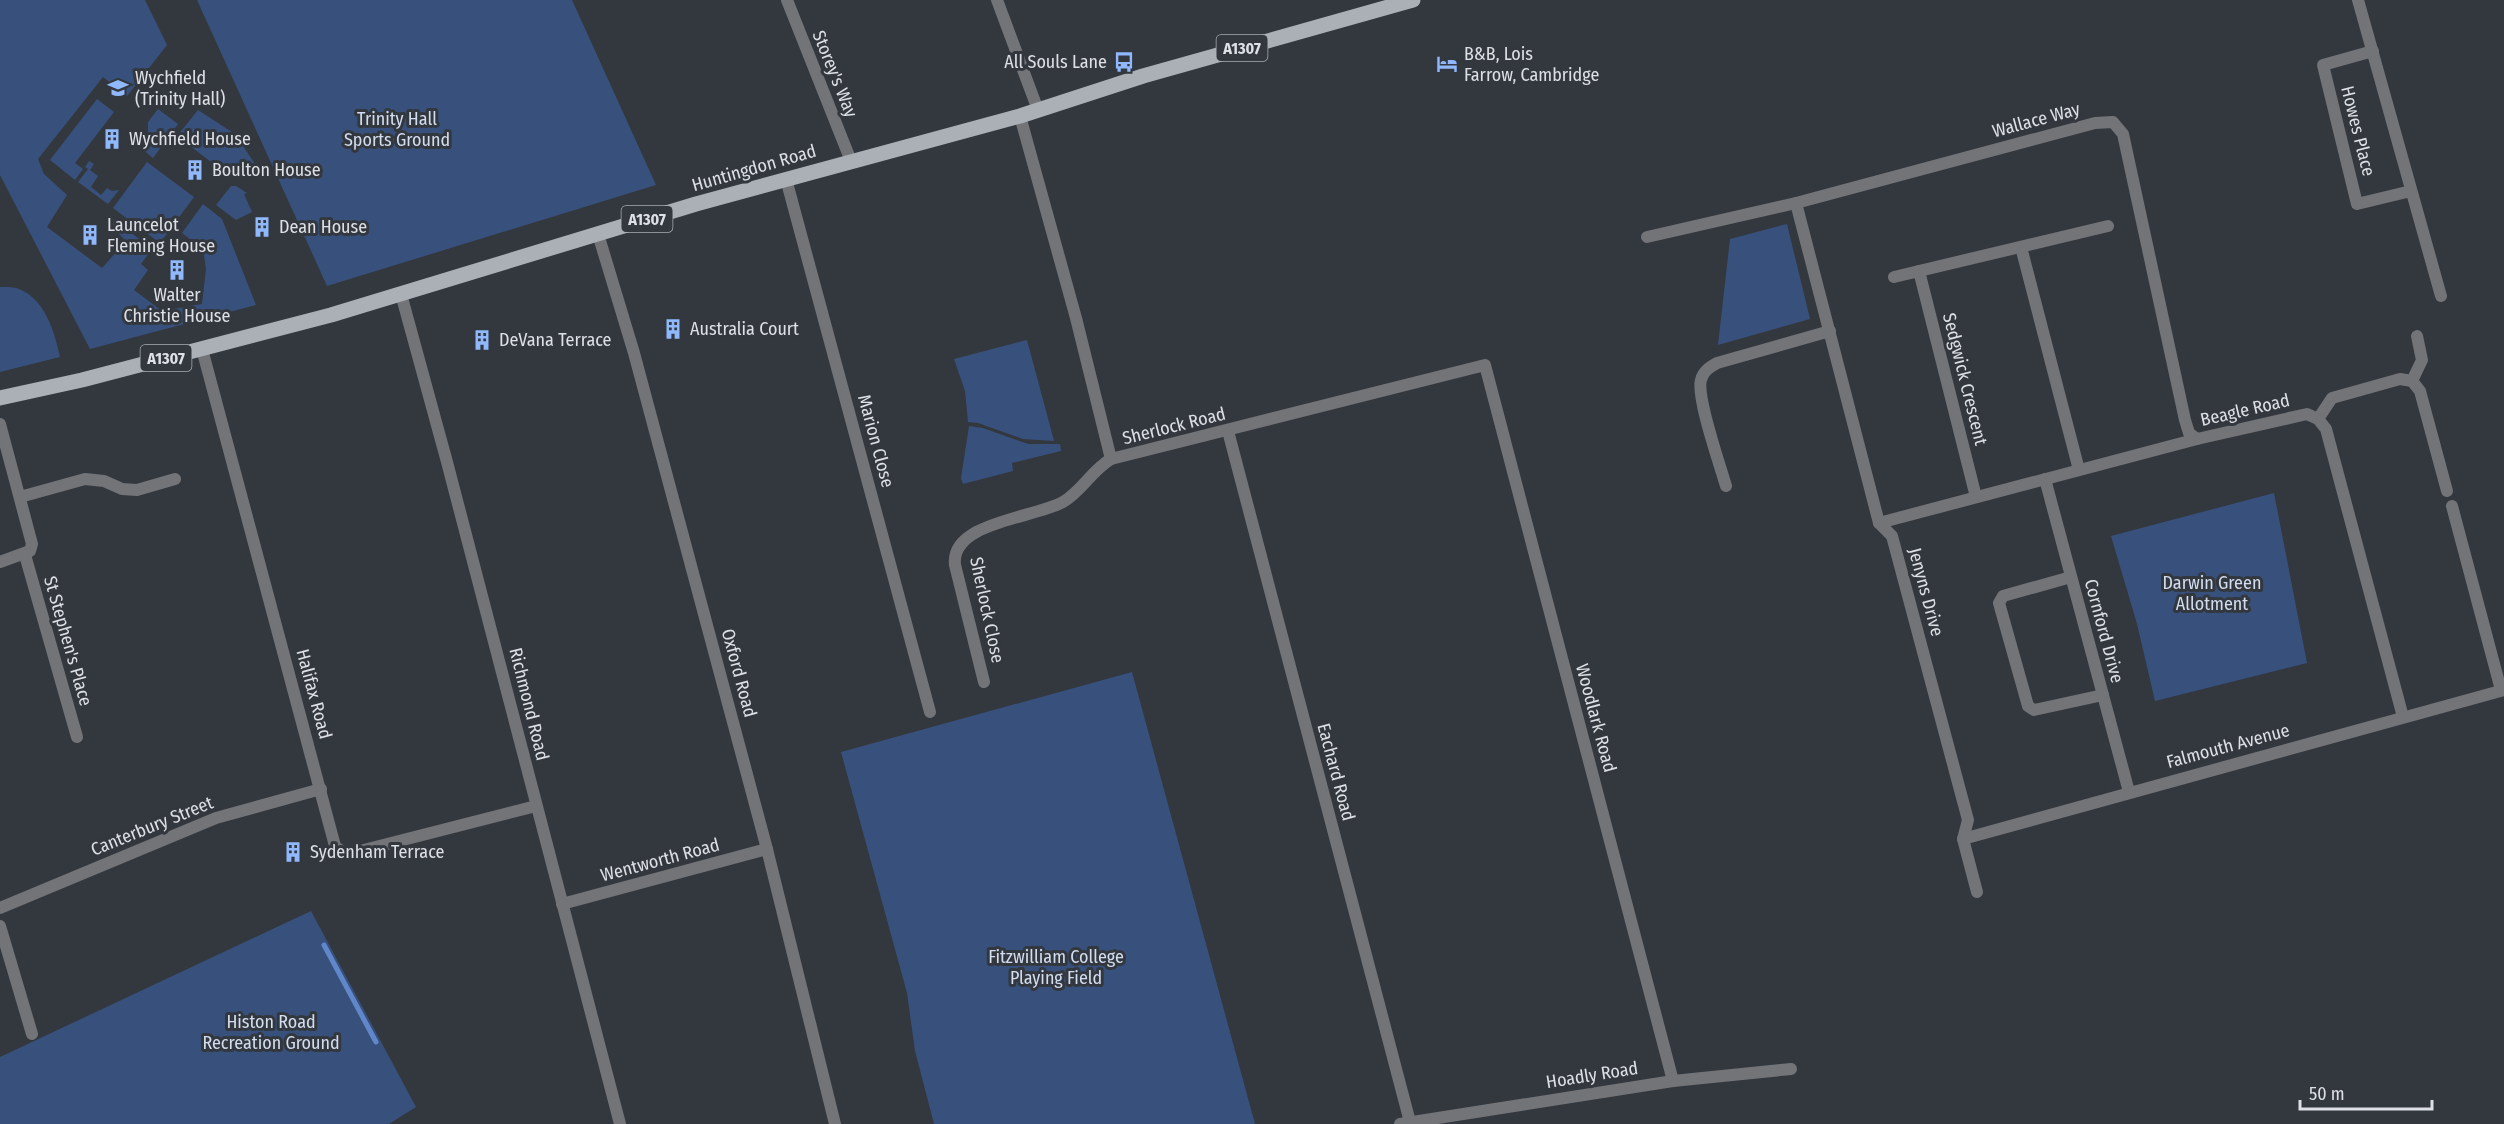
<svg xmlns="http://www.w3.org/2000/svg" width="2504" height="1124" font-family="'Fira Sans Condensed',sans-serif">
	<rect width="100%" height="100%" fill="#33373e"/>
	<g fill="#38517c">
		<path d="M 0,0 L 145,0 L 167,45 L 127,96 L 103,77 L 38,159 L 44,174 L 67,195 L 47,227 L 102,268 L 120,248 L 118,247 L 124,239 L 108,223 L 112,218 L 152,249 L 141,264 L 148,270 L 134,290 L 162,311 L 202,304 L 206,269 L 203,249 L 182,233 L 203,204 L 222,219 L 256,305 L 90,349 L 0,175 Z"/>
		<path d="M 197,0 L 572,0 L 656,185 L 327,286 Z"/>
		<path d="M 97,99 L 114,112 L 75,163 L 83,169 L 75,180 L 50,160 Z"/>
		<path d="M 158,109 L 178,124 L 153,158 L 141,148 L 148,137 L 148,122 Z"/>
		<path d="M 198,110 L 235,134 L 257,167 L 238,179 L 232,178 L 177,136 Z"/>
		<path d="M 89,161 L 94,164 L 90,170 L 98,176 L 91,187 L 101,195 L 107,188 L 112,191 L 119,190 L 108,204 L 78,182 L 88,169 L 85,167 Z"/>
		<path d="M 147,162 L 194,197 L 160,243 L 113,208 Z"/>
		<path d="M 231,186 L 236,186 L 247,193 L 244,194 L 252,212 L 236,220 L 216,205 Z"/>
		<path d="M 1787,224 L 1810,319 L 1718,345 L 1730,239 Z"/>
		<path d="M 0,287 C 6,287 14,287 19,289 C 45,299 55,333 60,357 L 0,372 Z"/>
		<path d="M 1027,340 L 1053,437 L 1054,441 L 1023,439 L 978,423 L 968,422 L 965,391 L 954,359 Z"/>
		<path d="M 969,426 L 983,428 L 1028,444 L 1060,444 L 1061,451 L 1012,463 L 1013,471 L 963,484 L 961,478 Z"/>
		<path d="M 2274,493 L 2307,663 L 2155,701 L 2137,624 L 2111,536 Z"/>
		<path d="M 1132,672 L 1255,1124 L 934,1124 L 915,1051 L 907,993 L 841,752 Z"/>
		<path d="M 311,911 L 416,1107 L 389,1124 L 0,1124 L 0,1057 Z"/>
	</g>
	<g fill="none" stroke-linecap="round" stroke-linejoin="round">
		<path stroke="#6087c9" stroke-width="5" d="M 324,945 L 376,1042"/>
		<g stroke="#727477" stroke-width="12">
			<path d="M 787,0 L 851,161"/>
			<path d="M 997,0 L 1038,110"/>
			<path d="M 2358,0 L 2441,296"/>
			<path d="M 2373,51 L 2323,65 L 2357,204 L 2411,191"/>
			<path d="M 1020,116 L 1076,318 L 1111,459 L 1485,365 L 1673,1081"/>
			<path d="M 786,179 L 930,712"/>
			<path d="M 1796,203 L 1879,523 L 1892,536 L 1968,820 L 1963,839 L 1977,892"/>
			<path d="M 598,234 L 634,353 L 767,849 L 835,1124"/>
			<path d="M 1647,237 L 1796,203 L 2095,123 L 2113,122 L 2123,134 L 2185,420 L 2189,433 L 2197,439"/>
			<path d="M 2021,247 L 2079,470"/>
			<path d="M 1919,271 L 1976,497"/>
			<path d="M 1894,277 L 2108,226"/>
			<path d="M 401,294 L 447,462 L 620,1124"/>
			<path d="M 202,349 L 335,846 L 342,852 L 352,853 L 536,806"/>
			<path d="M 2412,381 L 2422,360 L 2417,336"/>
			<path d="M 2318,419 L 2332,398 L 2400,379 L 2412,381 L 2420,391 L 2447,491"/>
			<path d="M 0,424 L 32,544 L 30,551 L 0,562"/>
			<path d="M 1228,431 L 1410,1122"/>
			<path d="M 2045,479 L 2129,792"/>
			<path d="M 1726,486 C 1720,465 1696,397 1701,380 C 1703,371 1710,367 1717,363 L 1830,331"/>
			<path d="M 20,497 L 85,479 L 104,481 L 122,489 L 137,490 L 175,479"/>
			<path d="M 2452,506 L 2501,690"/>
			<path d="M 1879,523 L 2197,439 L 2307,414 L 2318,419 L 2326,429 L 2403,717"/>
			<path d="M 25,555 L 77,737"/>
			<path d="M 2071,577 L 2003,596 L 1999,603 L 2028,706 L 2034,710 L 2103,695"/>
			<path d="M 984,682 L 955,565 C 950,522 1035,518 1063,502 C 1082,491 1092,470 1111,459"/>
			<path d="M 1963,839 L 2504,690"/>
			<path d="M 562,904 L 767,849"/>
			<path d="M 0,908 L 216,818 L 321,789"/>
			<path d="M 0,926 L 32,1034"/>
			<path d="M 1400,1124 L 1673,1081 L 1791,1069"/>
		</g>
		<path stroke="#abb0b7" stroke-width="15" d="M 0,398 L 82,380 L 331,315 L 696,204 L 1020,116 L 1143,76 L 1413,0"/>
	</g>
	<defs>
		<g id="bus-bare" transform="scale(1.62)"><path d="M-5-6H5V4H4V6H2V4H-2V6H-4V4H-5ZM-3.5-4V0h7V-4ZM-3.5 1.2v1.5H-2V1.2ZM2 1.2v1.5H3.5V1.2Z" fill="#8fb8fd" stroke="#33373e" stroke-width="2.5" paint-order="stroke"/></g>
		<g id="hotel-bare" transform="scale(1.62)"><path d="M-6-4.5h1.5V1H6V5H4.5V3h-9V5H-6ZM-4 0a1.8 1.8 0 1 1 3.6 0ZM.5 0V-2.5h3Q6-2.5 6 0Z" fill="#8fb8fd" stroke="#33373e" stroke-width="2.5" paint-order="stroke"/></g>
		<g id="university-bare" transform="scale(1.62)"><path d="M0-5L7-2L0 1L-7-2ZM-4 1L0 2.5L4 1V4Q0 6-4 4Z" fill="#8fb8fd" stroke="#33373e" stroke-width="2.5" paint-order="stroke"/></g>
		<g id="building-bare" transform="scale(1.62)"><path d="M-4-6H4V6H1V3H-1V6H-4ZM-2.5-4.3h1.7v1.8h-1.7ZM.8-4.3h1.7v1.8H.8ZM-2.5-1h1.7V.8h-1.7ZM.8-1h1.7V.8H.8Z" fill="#8fb8fd" stroke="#33373e" stroke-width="2.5" paint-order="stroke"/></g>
	</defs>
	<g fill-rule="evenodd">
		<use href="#bus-bare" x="1124" y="62"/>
		<use href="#hotel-bare" x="1447" y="64"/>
		<use href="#university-bare" x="118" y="88"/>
		<use href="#building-bare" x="112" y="139"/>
		<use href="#building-bare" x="195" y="170"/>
		<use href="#building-bare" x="262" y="227"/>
		<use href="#building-bare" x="90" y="235"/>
		<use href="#building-bare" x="177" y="270"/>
		<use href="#building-bare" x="673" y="329"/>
		<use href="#building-bare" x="482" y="340"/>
		<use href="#building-bare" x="293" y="852"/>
	</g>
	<g text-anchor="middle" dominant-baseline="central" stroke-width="6" stroke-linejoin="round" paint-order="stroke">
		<g fill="#33373e" stroke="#aaadb3" stroke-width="1.5">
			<rect x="1216.5" y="35" width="51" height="26" rx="4.5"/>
			<rect x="621.5" y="206" width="51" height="26" rx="4.5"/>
			<rect x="140.5" y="345" width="51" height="26" rx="4.5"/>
		</g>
		<g font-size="16" font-weight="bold" fill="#dde0e5">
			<text x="1242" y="48">A1307</text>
			<text x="647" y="219">A1307</text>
			<text x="166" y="358">A1307</text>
		</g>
		<g font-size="18" fill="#dde0e5" stroke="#33373e" text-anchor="start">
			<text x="1464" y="54">B&amp;B, Lois<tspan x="1464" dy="21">Farrow, Cambridge</tspan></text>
			<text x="1107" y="62" text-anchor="end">All Souls Lane</text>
			<text x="135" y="78">Wychfield<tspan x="135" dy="21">(Trinity Hall)</tspan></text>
			<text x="129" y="139">Wychfield House</text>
			<text x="212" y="170">Boulton House</text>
			<text x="107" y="225">Launcelot<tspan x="107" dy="21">Fleming House</tspan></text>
			<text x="279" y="227">Dean House</text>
			<text x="177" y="295" text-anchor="middle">Walter<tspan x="177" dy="21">Christie House</tspan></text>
			<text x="690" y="329">Australia Court</text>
			<text x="499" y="340">DeVana Terrace</text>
			<text x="310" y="852">Sydenham Terrace</text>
		</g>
		<g font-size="18" fill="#dde0e5" stroke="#33373e">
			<text transform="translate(835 74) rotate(68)">Storey's Way</text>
			<text transform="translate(2036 120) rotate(-15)">Wallace Way</text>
			<text transform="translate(2358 131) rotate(76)">Howes Place</text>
			<text transform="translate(754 168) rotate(-16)">Huntingdon Road</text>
			<text transform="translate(1965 379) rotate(76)">Sedgwick Crescent</text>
			<text transform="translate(2245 410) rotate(-13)">Beagle Road</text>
			<text transform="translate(1174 426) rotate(-14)">Sherlock Road</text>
			<text transform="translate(876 441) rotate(75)">Marion Close</text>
			<text transform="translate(1926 592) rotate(75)">Jenyns Drive</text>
			<text transform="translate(987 610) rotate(78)">Sherlock Close</text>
			<text transform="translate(2104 631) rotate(75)">Cornford Drive</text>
			<text transform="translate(68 641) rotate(74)">St Stephen's Place</text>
			<text transform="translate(739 673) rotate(75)">Oxford Road</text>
			<text transform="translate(314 694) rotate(75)">Halifax Road</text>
			<text transform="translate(529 704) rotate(76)">Richmond Road</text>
			<text transform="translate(1596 718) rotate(75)">Woodlark Road</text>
			<text transform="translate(2228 746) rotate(-15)">Falmouth Avenue</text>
			<text transform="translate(1336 772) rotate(75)">Eachard Road</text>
			<text transform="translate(152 826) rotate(-22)">Canterbury Street</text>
			<text transform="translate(660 860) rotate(-15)">Wentworth Road</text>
			<text transform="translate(1592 1075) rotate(-9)">Hoadly Road</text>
		</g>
		<g font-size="18" fill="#d2ddf0" stroke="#33373e">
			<text x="397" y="119">Trinity Hall<tspan x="397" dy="21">Sports Ground</tspan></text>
			<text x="2212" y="583">Darwin Green<tspan x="2212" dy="21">Allotment</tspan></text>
			<text x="1056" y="957">Fitzwilliam College<tspan x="1056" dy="21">Playing Field</tspan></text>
			<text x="271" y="1022">Histon Road<tspan x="271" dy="21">Recreation Ground</tspan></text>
		</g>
	</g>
	<path d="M2300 1100v9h132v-9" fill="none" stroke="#dde0e5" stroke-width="3"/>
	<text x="2309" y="1100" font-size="18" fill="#dde0e5" stroke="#33373e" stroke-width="4.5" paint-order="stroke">50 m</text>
</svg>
